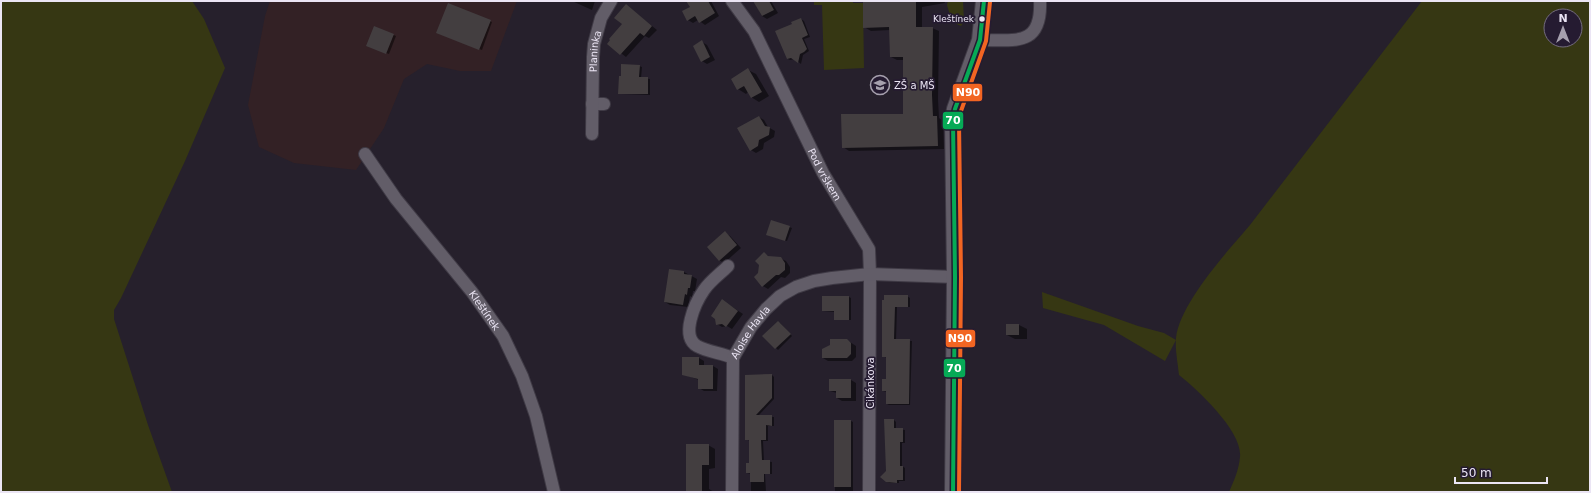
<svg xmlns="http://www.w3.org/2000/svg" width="1591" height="493" font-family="'DejaVu Sans',sans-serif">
	<rect width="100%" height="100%" fill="#26202c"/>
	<path fill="#332125" d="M 270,1 L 517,1 L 491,71 L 460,71 L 427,64 L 404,79 L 384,128 L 356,170 L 294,163 L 259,147 L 248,105 L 265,16 Z"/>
	<g fill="#363713" fill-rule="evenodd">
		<path d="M 1,1 L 192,1 L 204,19 L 225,68 L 185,161 L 121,298 L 114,310 L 114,319 L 148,425 L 172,492 L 1,492 Z"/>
		<path d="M 814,1 L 853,1 L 853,3 L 863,3 L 864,68 L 824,70 L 822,5 L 814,5 Z"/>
		<path d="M 948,1 L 963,1 L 964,22 L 961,26 L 952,22 L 947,5 Z"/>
		<path d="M 1422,1 L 1590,1 L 1590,492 L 1229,492 C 1234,481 1239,469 1240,457 C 1243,432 1198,390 1179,375 C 1178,364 1175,350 1176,338 C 1180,303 1227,252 1250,225 ZM 1551,16 L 1575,16 L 1575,40 L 1551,40 Z"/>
		<path d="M 1042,292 L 1138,326 L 1164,333 L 1176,340 L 1165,361 L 1104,325 L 1043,308 Z"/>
	</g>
	<g fill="#0007">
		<path d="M 572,1 L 595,1 L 592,10 Z"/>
		<path d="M 688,1 L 711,1 L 719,16 L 705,25 L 698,20 L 693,23 L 688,20 L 691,7 Z"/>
		<path d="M 754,1 L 771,1 L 778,13 L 767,19 L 762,16 Z"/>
		<path d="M 864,1 L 944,1 L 945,3 L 922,7 L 922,28 L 932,28 L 939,31 L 938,99 L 939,118 L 943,121 L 944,149 L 849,151 L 843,147 L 904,115 L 904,60 L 897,60 L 891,57 L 890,30 L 871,31 L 864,27 Z"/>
		<path d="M 626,5 L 657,30 L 649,38 L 645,36 L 626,57 L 609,44 L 623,24 Z"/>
		<path d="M 801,19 L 804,21 L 810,37 L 804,39 L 809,51 L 803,55 L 801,64 L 795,59 L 790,60 L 788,59 Z"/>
		<path d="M 490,21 L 492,22 L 482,50 L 440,34 Z"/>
		<path d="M 375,27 L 396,36 L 389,54 L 370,47 Z"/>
		<path d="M 702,42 L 707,45 L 715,60 L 707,64 L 702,61 Z"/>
		<path d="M 639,66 L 642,67 L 641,78 L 650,79 L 650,95 L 622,94 L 619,93 Z"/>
		<path d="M 748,70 L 756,74 L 769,96 L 759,102 L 751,97 L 748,92 L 746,94 L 738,89 Z"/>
		<path d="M 759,117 L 764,120 L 768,127 L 775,131 L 774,137 L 764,143 L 763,149 L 756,153 L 751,150 Z"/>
		<path d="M 772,221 L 792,228 L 787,241 L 770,236 Z"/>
		<path d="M 725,233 L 730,236 L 741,248 L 724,263 L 719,260 Z"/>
		<path d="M 765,254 L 770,257 L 780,258 L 786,261 L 790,267 L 790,273 L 785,278 L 781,277 L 768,289 L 763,286 L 759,274 Z"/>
		<path d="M 684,272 L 697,279 L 695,291 L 693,291 L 692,297 L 690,296 L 688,307 L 670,305 L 665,302 Z"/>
		<path d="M 907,296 L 910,298 L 910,307 L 897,307 L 896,340 L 912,341 L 910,405 L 889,405 L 887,404 L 887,392 L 883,391 L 887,380 L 887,358 L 883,356 L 883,301 Z"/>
		<path d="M 849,297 L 851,298 L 851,320 L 837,320 L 835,319 L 835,312 L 823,311 Z"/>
		<path d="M 728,304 L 743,314 L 732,329 L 727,326 L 722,327 L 717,324 Z"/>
		<path d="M 780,323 L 792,336 L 778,350 L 764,336 Z"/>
		<path d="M 1007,325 L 1019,325 L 1027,329 L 1027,339 L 1015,339 L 1007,335 Z"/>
		<path d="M 847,340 L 856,346 L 856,357 L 852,361 L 828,361 L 823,358 Z"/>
		<path d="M 699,358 L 704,361 L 704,366 L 713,366 L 718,369 L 717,391 L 704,391 L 699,388 L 699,380 L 683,374 Z"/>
		<path d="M 772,375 L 774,377 L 774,399 L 758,416 L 774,417 L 774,426 L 768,426 L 768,441 L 763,441 L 764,461 L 772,462 L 772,474 L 765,474 L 766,492 L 751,492 L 751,474 L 747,473 L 750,464 L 750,441 L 746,439 Z"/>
		<path d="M 851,380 L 856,383 L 856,401 L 842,401 L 837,398 L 837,393 L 830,391 Z"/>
		<path d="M 886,420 L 894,420 L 896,422 L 896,429 L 905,430 L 905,443 L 902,443 L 902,466 L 905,468 L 905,481 L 899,481 L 899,483 L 890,483 L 887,482 Z"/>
		<path d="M 835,421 L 851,421 L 853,422 L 853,492 L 835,492 Z"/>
		<path d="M 708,445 L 715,449 L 715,468 L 709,469 L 709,489 L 714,492 L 686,492 Z"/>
	</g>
	<g fill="#433e40">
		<path d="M 686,1 L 708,1 L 715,13 L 699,23 L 695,16 L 687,21 L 682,11 L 690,7 Z"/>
		<path d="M 753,1 L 769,1 L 774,10 L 762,16 Z"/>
		<path d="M 863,1 L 916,1 L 916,27 L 933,27 L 932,95 L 933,116 L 937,116 L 938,146 L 842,148 L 841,114 L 903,114 L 903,57 L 890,57 L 889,27 L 863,28 Z"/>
		<path d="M 448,3 L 491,20 L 479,50 L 436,33 Z"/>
		<path d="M 626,4 L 652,26 L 644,36 L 640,33 L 620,55 L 607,44 L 610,40 L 609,39 L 622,24 L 614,18 Z"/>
		<path d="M 801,18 L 808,35 L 802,38 L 807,49 L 804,52 L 800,54 L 798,63 L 791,58 L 787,59 L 775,31 L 792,24 L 791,22 Z"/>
		<path d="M 374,26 L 394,34 L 386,54 L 366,46 Z"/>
		<path d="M 702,40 L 710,57 L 701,62 L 693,46 Z"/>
		<path d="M 621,64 L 640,65 L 639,77 L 648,77 L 648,94 L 618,94 L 619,76 L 621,76 Z"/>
		<path d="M 748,68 L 762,92 L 751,98 L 744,86 L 737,90 L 731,79 Z"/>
		<path d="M 759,116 L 765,126 L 770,127 L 769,135 L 759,140 L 758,146 L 750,151 L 737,128 Z"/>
		<path d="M 771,220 L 790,226 L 785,241 L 766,235 Z"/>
		<path d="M 725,231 L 737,245 L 719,261 L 707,247 Z"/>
		<path d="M 764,252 L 768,256 L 781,257 L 785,263 L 785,270 L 779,275 L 776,275 L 762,287 L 754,277 L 758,273 L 759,265 L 755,261 Z"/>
		<path d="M 669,269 L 684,271 L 684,274 L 692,275 L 690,288 L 688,288 L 687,295 L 685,294 L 683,305 L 664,302 Z"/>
		<path d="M 884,295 L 908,295 L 908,307 L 895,307 L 894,339 L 910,339 L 909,404 L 886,404 L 886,391 L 882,391 L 882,379 L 886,379 L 886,357 L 882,357 L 882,300 L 884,300 Z"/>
		<path d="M 822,296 L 849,296 L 849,320 L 834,320 L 834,311 L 822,311 Z"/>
		<path d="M 722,299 L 738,311 L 726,327 L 722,324 L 716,325 L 715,319 L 711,316 Z"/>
		<path d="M 778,321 L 791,334 L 775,349 L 762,336 Z"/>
		<rect x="1006" y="324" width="13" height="11"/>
		<path d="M 830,339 L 847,339 L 851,343 L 851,354 L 847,358 L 822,358 L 822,349 L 830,345 Z"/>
		<path d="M 682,357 L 699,357 L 699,365 L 713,365 L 713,389 L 698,389 L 698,379 L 682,375 Z"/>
		<path d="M 772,374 L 772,398 L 756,415 L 772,415 L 772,426 L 766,425 L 766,440 L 761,440 L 762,460 L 770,460 L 770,474 L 764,474 L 764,482 L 750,482 L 750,473 L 746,473 L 746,463 L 749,463 L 749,440 L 745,440 L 745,375 Z"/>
		<path d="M 829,379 L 851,379 L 851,398 L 836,398 L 836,391 L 829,391 Z"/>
		<path d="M 884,419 L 894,419 L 894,428 L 903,428 L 903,442 L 900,442 L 900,466 L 903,466 L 903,480 L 897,480 L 897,483 L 886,482 L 880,477 L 886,471 Z"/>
		<rect x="834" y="420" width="17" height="67"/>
		<path d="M 686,444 L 709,444 L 709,465 L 702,465 L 702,492 L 686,492 Z"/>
	</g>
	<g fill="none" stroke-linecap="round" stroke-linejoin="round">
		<g stroke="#3f3a45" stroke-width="14">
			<g id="street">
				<path id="s1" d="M 732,1 L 754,31 L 823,173 L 869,249 L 870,274 L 869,492"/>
				<path d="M 980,40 C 1015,40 1042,47 1040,1"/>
				<path d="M 592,104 L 604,104"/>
				<path id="s2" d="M 592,134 L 593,57 L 594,44 L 601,18 L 611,1"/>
				<path id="s3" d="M 365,154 L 396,199 L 472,292 L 503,336 L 522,376 L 536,416 L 554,492"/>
				<path d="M 728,266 C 720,274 710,281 704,290 C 695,303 680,336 697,346 C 708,352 722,353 733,358"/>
				<path id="s4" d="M 732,492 L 733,358 L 751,327 L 766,309 L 780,296 L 796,287 L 814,281 L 832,278 L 870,274 L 955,277"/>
			</g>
		</g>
		<g stroke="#3f3a45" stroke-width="18">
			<path id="secondary" d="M 953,492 L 955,277 L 953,120 L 955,109 L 980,40 L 984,1"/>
		</g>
		<use href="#street" stroke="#625d68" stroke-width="12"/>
		<use href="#secondary" stroke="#625d68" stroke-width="16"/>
		<g stroke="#251b31" stroke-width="7">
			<path id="bus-1" d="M 953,492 L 955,277 L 953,120 L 955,109 L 980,40 L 984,1"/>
		</g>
		<g stroke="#251b31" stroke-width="7">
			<path id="bus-2" d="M 959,492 L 961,277 L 959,121 L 961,111 L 986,41 L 990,2"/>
		</g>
		<use href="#bus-1" stroke="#06aa56" stroke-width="4"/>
		<use href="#bus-2" stroke="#f26522" stroke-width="4"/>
	</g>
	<defs>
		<g id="school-ring" transform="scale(1)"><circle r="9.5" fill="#251b31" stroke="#a6a0ae" stroke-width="1.5"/><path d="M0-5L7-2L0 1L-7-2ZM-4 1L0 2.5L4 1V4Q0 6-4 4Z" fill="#a6a0ae"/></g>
	</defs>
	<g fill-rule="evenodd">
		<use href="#school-ring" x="880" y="85"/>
	</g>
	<circle fill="#ebe5f4" stroke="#251b31" stroke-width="1.5" cx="982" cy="19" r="3.5"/>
	<g text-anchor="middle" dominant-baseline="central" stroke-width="3.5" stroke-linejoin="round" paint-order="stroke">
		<g font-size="9" fill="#ebe5f4" stroke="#251b31" text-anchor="end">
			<text x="974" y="19">Kleštínek</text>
		</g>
		<g font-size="10" fill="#ebe5f4" stroke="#251b31">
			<text stroke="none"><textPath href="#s2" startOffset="83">Planinka</textPath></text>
			<text stroke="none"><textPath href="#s1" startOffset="197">Pod vrškem</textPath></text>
			<text stroke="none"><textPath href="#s3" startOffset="197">Kleštínek</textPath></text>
			<text stroke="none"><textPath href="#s4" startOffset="165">Aloise Havla</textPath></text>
			<text transform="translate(870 383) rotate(-90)">Cikánkova</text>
		</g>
		<g font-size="10" fill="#ebe5f4" stroke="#251b31" text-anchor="start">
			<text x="894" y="85">ZŠ a MŠ</text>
		</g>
	</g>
	<g stroke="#251b31" stroke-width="1.5">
		<rect x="952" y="83" width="31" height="19" rx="4" fill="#f26522"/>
		<rect x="942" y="111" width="22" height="19" rx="4" fill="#06aa56"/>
		<rect x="945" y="329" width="31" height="19" rx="4" fill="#f26522"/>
		<rect x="943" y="358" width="23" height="20" rx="4" fill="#06aa56"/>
	</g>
	<g font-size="11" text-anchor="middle" font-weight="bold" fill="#fff">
		<text x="968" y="96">N90</text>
		<text x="953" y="124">70</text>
		<text x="960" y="342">N90</text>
		<text x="954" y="372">70</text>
	</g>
	<rect width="1591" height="493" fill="none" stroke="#ebe5f4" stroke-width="4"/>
	<g transform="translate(1563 28)"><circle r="19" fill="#251b31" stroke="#746c7f"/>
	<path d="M0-3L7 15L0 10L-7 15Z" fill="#a6a0ae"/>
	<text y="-6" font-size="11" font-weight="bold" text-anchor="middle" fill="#ebe5f4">N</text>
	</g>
	<path d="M1455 477v6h92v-6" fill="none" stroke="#ebe5f4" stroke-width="2"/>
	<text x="1461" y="477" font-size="12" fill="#ebe5f4" stroke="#251b31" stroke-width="3" paint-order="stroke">50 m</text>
</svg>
